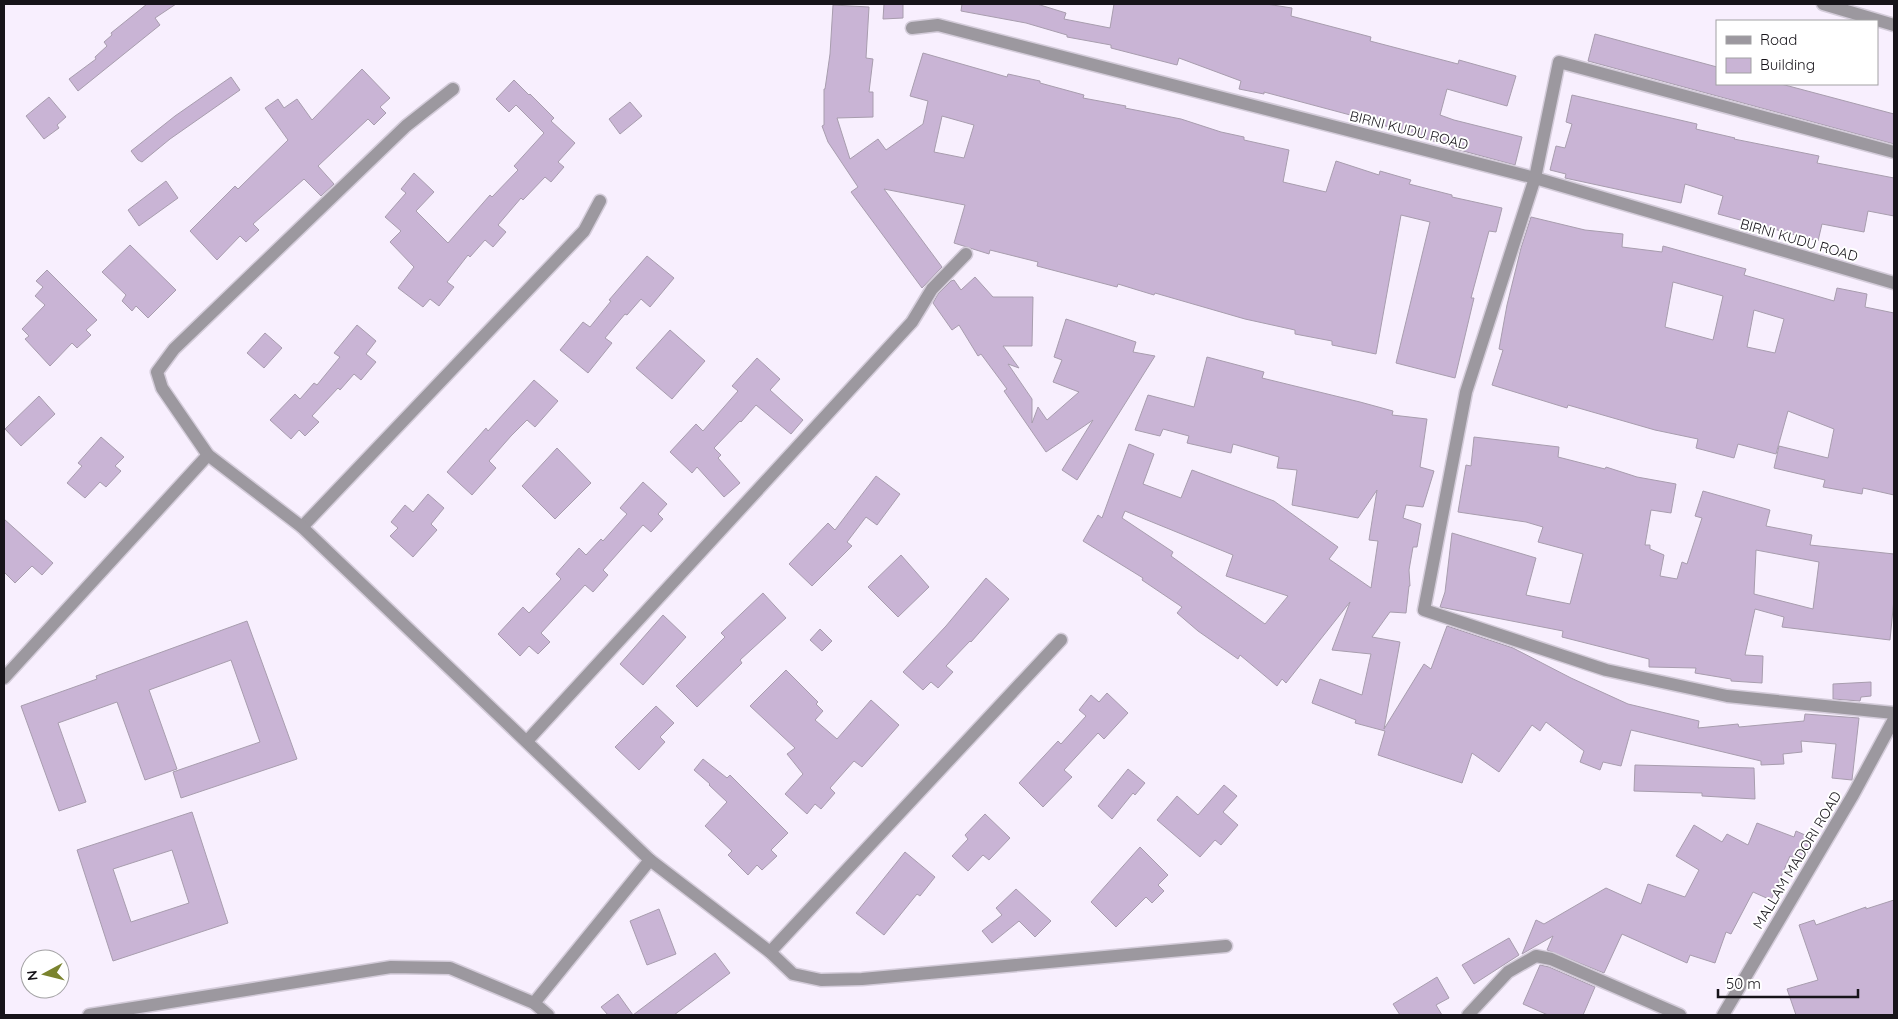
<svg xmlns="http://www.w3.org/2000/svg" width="1898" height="1019" font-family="Quicksand,sans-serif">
	<rect width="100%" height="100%" fill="#f8effe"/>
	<g fill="#c9b4d5" stroke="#a89dae" fill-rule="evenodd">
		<path d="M 147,4 L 176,4 L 155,18 L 160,25 L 78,91 L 69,79 L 96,59 L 95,57 L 107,46 L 104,42 L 112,35 L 111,33 Z"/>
		<path d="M 884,4 L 903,4 L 903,18 L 883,19 Z"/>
		<path d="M 962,4 L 1037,4 L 1066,13 L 1064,19 L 1110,28 L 1114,4 L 1266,4 L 1292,8 L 1291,16 L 1371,37 L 1370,41 L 1458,64 L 1459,60 L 1516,76 L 1507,106 L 1447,89 L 1440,115 L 1454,120 L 1522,137 L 1515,165 L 1452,148 L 1452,147 L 1354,116 L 1264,92 L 1264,94 L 1239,89 L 1241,81 L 1179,58 L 1177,65 L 1111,48 L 1111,45 L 1067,37 L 1067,35 L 1026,23 L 961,11 Z"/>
		<path d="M 833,5 L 869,7 L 866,58 L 873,59 L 869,92 L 873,92 L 873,117 L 837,118 L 850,159 L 878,139 L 886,150 L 923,124 L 928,101 L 910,96 L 923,53 L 1007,77 L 1008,74 L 1040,81 L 1040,83 L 1084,95 L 1083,98 L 1126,106 L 1125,108 L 1181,119 L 1221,132 L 1244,137 L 1244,140 L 1289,150 L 1283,182 L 1326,192 L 1336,161 L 1379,175 L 1380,171 L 1411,180 L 1409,184 L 1452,195 L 1452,197 L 1502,208 L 1496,232 L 1489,231 L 1471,298 L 1474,298 L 1455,378 L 1396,363 L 1430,222 L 1401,215 L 1376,354 L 1332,345 L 1332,341 L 1295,334 L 1295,330 L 1245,319 L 1155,293 L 1154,295 L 1118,284 L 1117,287 L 1037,266 L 1038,262 L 990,250 L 989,254 L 954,243 L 965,205 L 884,189 L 942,267 L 922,288 L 851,192 L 858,187 L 828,142 L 822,126 L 824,125 L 824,89 L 825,89 L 830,54 ZM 942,116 L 974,125 L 964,158 L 934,152 Z"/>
		<path d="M 1595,34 L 1717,67 L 1717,84 L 1781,84 L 1894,114 L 1894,144 L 1588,61 Z"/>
		<path d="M 362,69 L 390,98 L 380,107 L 386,113 L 374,125 L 368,119 L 318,166 L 334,184 L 321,196 L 304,179 L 253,224 L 259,230 L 246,242 L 240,236 L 217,260 L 190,231 L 235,186 L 238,189 L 288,140 L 265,108 L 278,99 L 284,108 L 297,99 L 312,120 Z"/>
		<path d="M 231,77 L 240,90 L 170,139 L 142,162 L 138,160 L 131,151 L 175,116 Z"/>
		<path d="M 514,80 L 529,95 L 530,94 L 554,118 L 551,121 L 575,143 L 558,162 L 564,167 L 551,182 L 545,177 L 523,200 L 521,198 L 498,225 L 506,232 L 493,247 L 485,240 L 470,257 L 468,255 L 447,282 L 454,287 L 439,306 L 430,299 L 423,307 L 398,288 L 414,267 L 390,242 L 401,231 L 385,217 L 406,193 L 401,189 L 414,173 L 434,192 L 416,211 L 448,243 L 490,195 L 492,197 L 518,170 L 514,166 L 544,133 L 516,105 L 509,112 L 496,99 Z"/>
		<path d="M 1572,95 L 1697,124 L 1696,129 L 1735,138 L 1734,139 L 1819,156 L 1817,163 L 1894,178 L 1894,216 L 1868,211 L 1864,232 L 1822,224 L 1818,241 L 1718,214 L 1723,196 L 1685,184 L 1681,203 L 1565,178 L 1566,174 L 1550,170 L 1556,146 L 1565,148 L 1572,124 L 1566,122 Z"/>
		<path d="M 49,97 L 66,117 L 57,125 L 59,128 L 44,139 L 26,116 Z"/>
		<path d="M 630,102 L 642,116 L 620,134 L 609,119 Z"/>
		<path d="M 166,181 L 178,198 L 139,226 L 128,210 Z"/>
		<path d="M 1531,217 L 1585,230 L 1623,234 L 1622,247 L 1662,252 L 1663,246 L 1746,269 L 1744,275 L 1834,301 L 1837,288 L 1867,294 L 1865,307 L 1894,313 L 1894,495 L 1863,488 L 1862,494 L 1823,487 L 1825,480 L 1774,468 L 1779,446 L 1828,458 L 1834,429 L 1788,411 L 1776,454 L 1738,444 L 1734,458 L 1696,448 L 1698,439 L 1655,430 L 1568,405 L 1567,408 L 1492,385 L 1503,350 L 1499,349 L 1507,305 L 1521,248 ZM 1673,282 L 1723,296 L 1713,340 L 1665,327 ZM 1754,310 L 1784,319 L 1775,353 L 1747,347 Z"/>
		<path d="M 130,245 L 176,290 L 148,318 L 136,306 L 132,311 L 122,301 L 126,295 L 102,272 Z"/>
		<path d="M 647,256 L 674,278 L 650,307 L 641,299 L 627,315 L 625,314 L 605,338 L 612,343 L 588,373 L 560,350 L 583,322 L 590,327 L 611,301 L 609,300 Z"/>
		<path d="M 47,270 L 97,320 L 86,330 L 91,335 L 77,348 L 72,343 L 50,366 L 25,339 L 29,336 L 22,329 L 45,305 L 35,296 L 43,287 L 36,281 Z"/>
		<path d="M 975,277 L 993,297 L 1033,297 L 1032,346 L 1003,346 L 1019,368 L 1008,364 L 1032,399 L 1032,423 L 1038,407 L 1047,420 L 1079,392 L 1053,382 L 1062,360 L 1054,357 L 1066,319 L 1136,342 L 1133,352 L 1155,356 L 1077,480 L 1062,470 L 1093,420 L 1046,452 L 1004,391 L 1007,389 L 981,354 L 978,356 L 959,325 L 952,330 L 933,303 L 938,294 L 951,281 L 954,280 L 961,290 Z"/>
		<path d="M 357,325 L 376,341 L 366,354 L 376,362 L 361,380 L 354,374 L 340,390 L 338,388 L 312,416 L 319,422 L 305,436 L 299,430 L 291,439 L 270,420 L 295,394 L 300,399 L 314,383 L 317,385 L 340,357 L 334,353 Z"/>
		<path d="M 670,330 L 705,361 L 672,399 L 636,368 Z"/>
		<path d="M 265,333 L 282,348 L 264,368 L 247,353 Z"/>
		<path d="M 1207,357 L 1264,372 L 1262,378 L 1360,402 L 1393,411 L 1392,415 L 1427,419 L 1420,467 L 1434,471 L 1423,507 L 1406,505 L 1403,518 L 1421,524 L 1417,547 L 1413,547 L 1409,570 L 1410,586 L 1409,586 L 1406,613 L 1390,612 L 1372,637 L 1400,642 L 1384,729 L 1424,664 L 1431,669 L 1447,626 L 1513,648 L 1571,678 L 1628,704 L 1699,721 L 1698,728 L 1738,724 L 1739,727 L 1804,721 L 1805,714 L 1859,718 L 1852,780 L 1832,778 L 1836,744 L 1801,741 L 1802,752 L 1783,754 L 1784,764 L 1761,765 L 1761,761 L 1631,730 L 1621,766 L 1603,762 L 1600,770 L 1580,762 L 1584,751 L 1546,722 L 1540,731 L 1532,725 L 1499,772 L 1472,753 L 1462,783 L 1378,755 L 1385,731 L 1355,723 L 1356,720 L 1312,703 L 1320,679 L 1362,695 L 1371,654 L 1332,650 L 1350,602 L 1286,683 L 1282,679 L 1277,686 L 1240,655 L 1238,659 L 1198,631 L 1177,613 L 1182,607 L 1142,580 L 1143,578 L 1083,541 L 1098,515 L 1102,518 L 1129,444 L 1154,454 L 1143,484 L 1181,498 L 1192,470 L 1274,501 L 1338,547 L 1329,559 L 1371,588 L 1378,541 L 1369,540 L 1377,490 L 1358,518 L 1292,505 L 1297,470 L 1277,468 L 1279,457 L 1233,444 L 1231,453 L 1187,443 L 1189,436 L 1163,429 L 1160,436 L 1135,430 L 1148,395 L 1194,407 ZM 1125,511 L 1233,555 L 1226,576 L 1288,596 L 1265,624 L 1171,556 L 1173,552 L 1122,518 Z"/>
		<path d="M 757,358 L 780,379 L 770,390 L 803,420 L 791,434 L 756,405 L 741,422 L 740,421 L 714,448 L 721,455 L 718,458 L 740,483 L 724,497 L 697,467 L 692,473 L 670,452 L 696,424 L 703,431 L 738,391 L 732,386 Z"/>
		<path d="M 534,380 L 558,401 L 535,427 L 527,420 L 511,436 L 489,461 L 496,468 L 472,495 L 447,472 L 486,428 L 488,431 Z"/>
		<path d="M 39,396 L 55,414 L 21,446 L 5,429 Z"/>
		<path d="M 101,437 L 124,457 L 115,466 L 121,471 L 106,487 L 100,482 L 85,498 L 67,483 L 82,466 L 78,463 Z"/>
		<path d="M 1474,437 L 1559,447 L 1558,457 L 1605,469 L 1606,467 L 1637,477 L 1676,484 L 1671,513 L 1651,510 L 1645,545 L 1650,545 L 1650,549 L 1664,555 L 1660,576 L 1677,579 L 1682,562 L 1687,564 L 1702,518 L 1695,516 L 1703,491 L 1770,510 L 1766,526 L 1812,535 L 1810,545 L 1894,554 L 1894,599 L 1890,640 L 1782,627 L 1784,617 L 1755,609 L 1745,655 L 1763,656 L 1762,683 L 1731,681 L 1731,679 L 1695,673 L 1696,668 L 1649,667 L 1649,659 L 1562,637 L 1563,631 L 1440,607 L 1445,592 L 1452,533 L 1536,558 L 1526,595 L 1570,604 L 1583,554 L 1538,542 L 1543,527 L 1526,522 L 1458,512 L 1466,465 L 1471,466 ZM 1756,550 L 1819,562 L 1813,609 L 1754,594 Z"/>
		<path d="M 557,448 L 591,483 L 555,519 L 522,486 Z"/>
		<path d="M 876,476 L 900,494 L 877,525 L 866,517 L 847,542 L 852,546 L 812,586 L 789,564 L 828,523 L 835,530 Z"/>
		<path d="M 643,482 L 667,504 L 658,514 L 663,519 L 651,532 L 643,525 L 603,570 L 608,575 L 593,592 L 585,585 L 541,633 L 550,642 L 538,654 L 529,646 L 520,656 L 498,634 L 523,607 L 529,613 L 561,579 L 556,574 L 579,548 L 586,555 L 601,539 L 603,541 L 627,514 L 620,508 Z"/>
		<path d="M 428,494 L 444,508 L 431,524 L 437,530 L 413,557 L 390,536 L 398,528 L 391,522 L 405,505 L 413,512 Z"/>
		<path d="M 4,519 L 53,563 L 42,575 L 32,566 L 15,583 L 4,572 Z"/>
		<path d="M 901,555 L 929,587 L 898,617 L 868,587 Z"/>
		<path d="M 986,578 L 1009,599 L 971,642 L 970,641 L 946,666 L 953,672 L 938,688 L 931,682 L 923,690 L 903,672 L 946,626 Z"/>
		<path d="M 763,593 L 786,618 L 740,660 L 742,663 L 697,707 L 676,686 L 725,637 L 721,633 Z"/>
		<path d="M 663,615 L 686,637 L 643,685 L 620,664 Z"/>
		<path d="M 247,621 L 297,759 L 181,798 L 173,772 L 260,742 L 231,660 L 149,690 L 177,769 L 145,780 L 117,702 L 58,723 L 86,802 L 59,811 L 21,706 L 97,679 L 96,676 Z"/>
		<path d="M 820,629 L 832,641 L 822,651 L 810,640 Z"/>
		<path d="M 786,670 L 818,702 L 816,704 L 823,711 L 815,720 L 837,739 L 871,700 L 899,725 L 862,767 L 854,761 L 830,788 L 835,793 L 821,809 L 815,804 L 807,814 L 785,794 L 803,774 L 787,754 L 795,748 L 750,706 Z"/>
		<path d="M 1871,682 L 1871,696 L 1861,697 L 1860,701 L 1833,699 L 1833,684 Z"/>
		<path d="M 1107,693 L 1128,713 L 1104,739 L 1098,733 L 1064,770 L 1072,777 L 1043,807 L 1019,783 L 1058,741 L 1061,744 L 1086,716 L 1079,710 L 1091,695 L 1099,702 Z"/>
		<path d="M 656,706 L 674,723 L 660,737 L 665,742 L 639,770 L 615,747 Z"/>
		<path d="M 703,759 L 727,778 L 730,775 L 788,833 L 771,850 L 777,856 L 762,870 L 757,865 L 748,875 L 728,855 L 732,851 L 705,826 L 727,802 L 709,785 L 710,784 L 694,770 Z"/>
		<path d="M 1635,765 L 1754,768 L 1755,799 L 1702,796 L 1702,793 L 1634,791 Z"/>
		<path d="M 1128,769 L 1145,783 L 1135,795 L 1133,793 L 1112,819 L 1098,806 Z"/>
		<path d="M 1224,785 L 1237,796 L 1223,812 L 1238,825 L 1221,845 L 1215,840 L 1200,857 L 1157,820 L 1177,796 L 1198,815 Z"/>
		<path d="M 192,812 L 228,923 L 113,961 L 77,850 ZM 172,850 L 189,903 L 131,922 L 113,869 Z"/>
		<path d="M 985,814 L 1010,838 L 989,860 L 983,855 L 968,871 L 952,856 L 968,839 L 965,835 Z"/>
		<path d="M 1757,823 L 1794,837 L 1796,831 L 1814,839 L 1802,863 L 1790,856 L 1771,900 L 1753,892 L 1731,934 L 1726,932 L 1715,963 L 1690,955 L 1687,963 L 1622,934 L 1604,973 L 1547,950 L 1553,936 L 1522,954 L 1536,920 L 1544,924 L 1606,888 L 1641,904 L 1648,884 L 1685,897 L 1699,870 L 1676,856 L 1694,825 L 1722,842 L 1727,834 L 1748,845 Z"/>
		<path d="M 1140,847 L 1168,875 L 1158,885 L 1164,891 L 1152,903 L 1146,897 L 1116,927 L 1091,902 Z"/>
		<path d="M 905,852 L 935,877 L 920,896 L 917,894 L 884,935 L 856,913 Z"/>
		<path d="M 1016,889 L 1051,921 L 1035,937 L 1019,921 L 992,943 L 982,931 L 1002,915 L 996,908 Z"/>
		<path d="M 1894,900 L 1894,1015 L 1796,1015 L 1787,989 L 1818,980 L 1799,925 L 1814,920 L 1816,925 L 1866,907 L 1866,909 Z"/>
		<path d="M 659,909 L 676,954 L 647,965 L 630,921 Z"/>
		<path d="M 1509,938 L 1519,955 L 1474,984 L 1462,965 Z"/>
		<path d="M 715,953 L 730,973 L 674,1015 L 608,1015 L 601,1007 L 618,994 L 633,1015 Z"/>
		<path d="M 1540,965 L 1549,967 L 1595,987 L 1583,1015 L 1548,1015 L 1523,1004 Z"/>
		<path d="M 1437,977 L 1449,998 L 1436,1005 L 1442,1015 L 1400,1015 L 1393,1004 Z"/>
	</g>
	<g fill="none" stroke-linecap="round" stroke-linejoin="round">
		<g stroke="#d4ccda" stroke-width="15">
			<g id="minor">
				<path d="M 1823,4 L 1894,25"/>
				<path d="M 912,28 L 938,25 L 1535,178 L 1894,283"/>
				<path d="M 1894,152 L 1559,62 L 1535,178 L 1466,392 L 1424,610 L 1606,670 L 1727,696 L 1894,713"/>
				<path d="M 208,455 L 162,388 L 157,372 L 174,349 L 406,126 L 453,89"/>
				<path d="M 302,527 L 584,231 L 600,201"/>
				<path d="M 4,678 L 208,455 L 302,527 L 650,860 L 770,952 L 1061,640"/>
				<path d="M 527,741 L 912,322 L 932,289 L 966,254"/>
				<path d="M 770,952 L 793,974 L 821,980 L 862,979 L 1226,946"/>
				<path d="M 534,1003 L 650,860"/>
				<path d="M 89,1015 L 391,967 L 450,968 L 534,1003 L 548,1015"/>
				<path d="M 1468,1015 L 1508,972 L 1536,956 L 1551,959 L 1680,1015"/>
				<path d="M 1723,1015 L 1853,795 L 1894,719"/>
			</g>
		</g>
		<use href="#minor" stroke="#9c989f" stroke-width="12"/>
	</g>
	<g text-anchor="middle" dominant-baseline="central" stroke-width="4" stroke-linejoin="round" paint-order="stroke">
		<g font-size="14" fill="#17141a" stroke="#fff">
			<text transform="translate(1409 130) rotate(14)">BIRNI KUDU ROAD</text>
			<text transform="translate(1799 240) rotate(16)">BIRNI KUDU ROAD</text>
			<text transform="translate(1797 860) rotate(-59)">MALLAM MADORI ROAD</text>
		</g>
	</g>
	<rect width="1898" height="1019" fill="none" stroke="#17141a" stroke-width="10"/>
	<rect x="1716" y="20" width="162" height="65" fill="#ffffff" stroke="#a2a1a3"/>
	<rect x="1726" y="36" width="25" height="8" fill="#9c989f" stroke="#a2a1a3"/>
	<text x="1760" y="45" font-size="15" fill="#17141a">Road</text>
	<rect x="1726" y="58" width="25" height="15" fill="#c9b4d5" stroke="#a2a1a3"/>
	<text x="1760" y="70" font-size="15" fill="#17141a">Building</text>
	<g transform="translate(45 974) rotate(263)"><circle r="24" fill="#ffffff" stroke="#a2a1a3"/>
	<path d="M0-4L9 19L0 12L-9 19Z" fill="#7a832e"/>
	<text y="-8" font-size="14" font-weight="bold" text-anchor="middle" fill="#17141a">N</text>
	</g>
	<path d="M1718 989v8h140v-8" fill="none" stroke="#17141a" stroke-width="2.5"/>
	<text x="1726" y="989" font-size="15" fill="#17141a" stroke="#ffffff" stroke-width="4" paint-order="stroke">50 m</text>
</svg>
